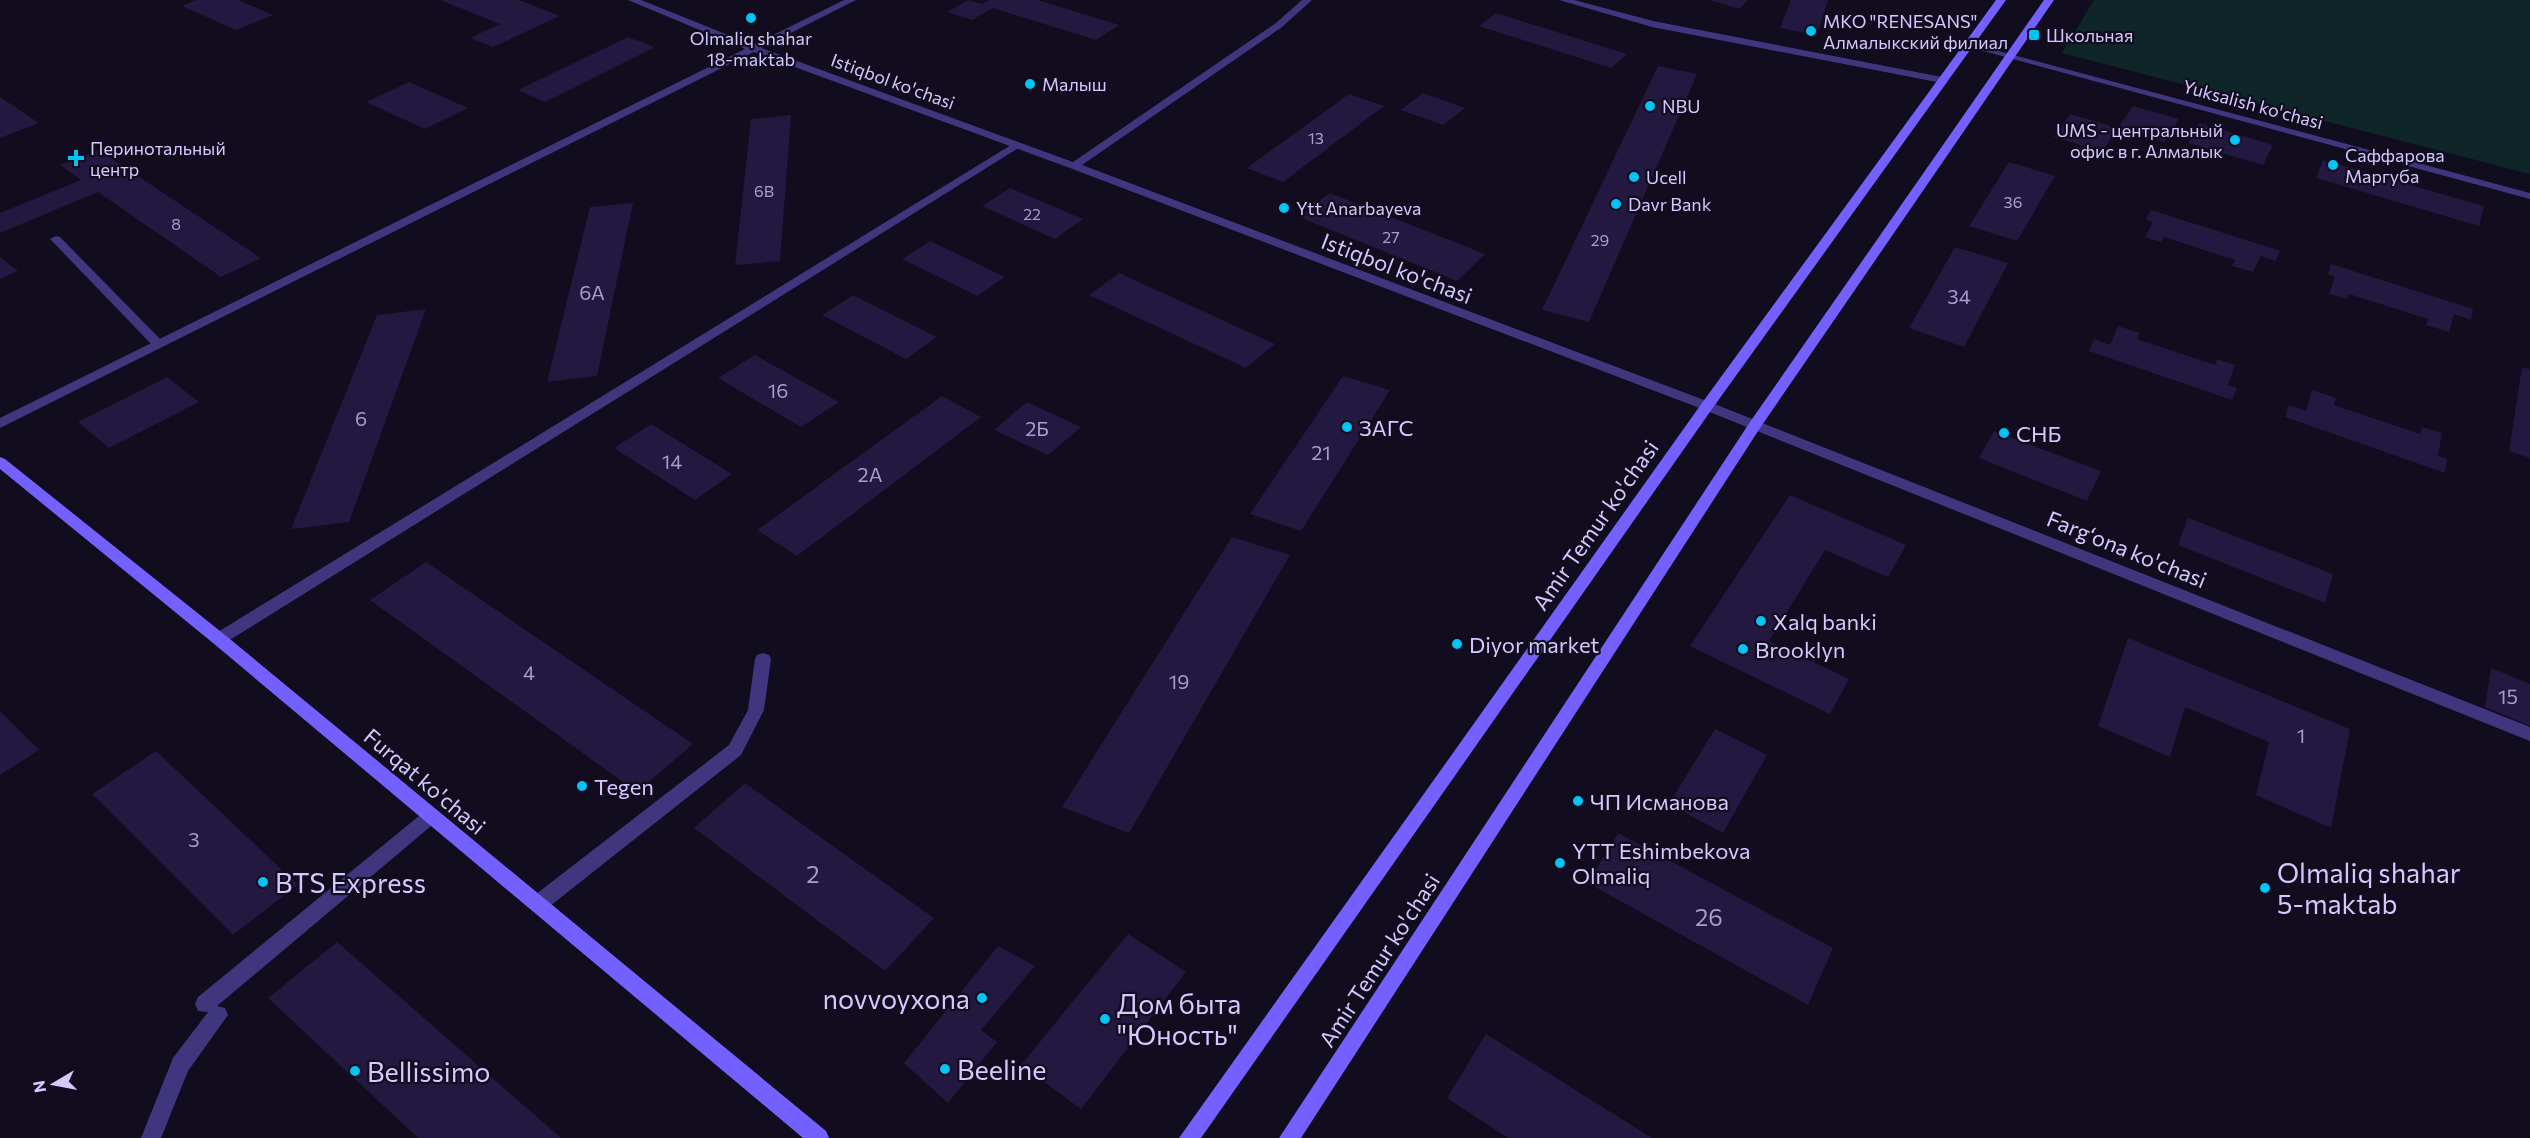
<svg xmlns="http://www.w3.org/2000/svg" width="2530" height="1138" font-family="Commissioner,sans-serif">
	<rect width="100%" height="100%" fill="#110c1e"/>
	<path fill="#0f2628" d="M 2094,0 L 2530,0 L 2530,174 L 2062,53 Z"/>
	<g fill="#23183f">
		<path d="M 196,0 L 238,0 L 273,15 L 236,30 L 182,6 Z"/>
		<path d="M 440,0 L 519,0 L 560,16 L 493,47 L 470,38 L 500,24 Z"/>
		<path d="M 968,0 L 982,4 L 989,0 L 1038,0 L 1119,25 L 1096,40 L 993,8 L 972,20 L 947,12 Z"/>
		<path d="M 1710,0 L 1748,0 L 1739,9 Z"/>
		<path d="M 1791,0 L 1828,0 L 1817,35 L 1780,28 Z"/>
		<path d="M 1496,13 L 1627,54 L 1611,68 L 1479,26 Z"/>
		<path d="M 628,37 L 655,47 L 545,102 L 518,90 Z"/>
		<path d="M 1658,66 L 1697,74 L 1589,322 L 1542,310 Z"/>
		<path d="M 409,82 L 468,108 L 425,129 L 366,102 Z"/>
		<path d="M 1423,93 L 1465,108 L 1443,125 L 1401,110 Z"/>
		<path d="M 1349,94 L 1384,106 L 1283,182 L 1247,168 Z"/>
		<path d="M 0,97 L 39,123 L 0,138 Z"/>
		<path d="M 2133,106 L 2179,119 L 2165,142 L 2118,128 L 2102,152 L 2054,137 L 2070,114 L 2118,128 Z"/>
		<path d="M 791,115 L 780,261 L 735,265 L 751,119 Z"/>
		<path d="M 2199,123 L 2273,145 L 2263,165 L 2188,143 Z"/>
		<path d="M 99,150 L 261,258 L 221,277 L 98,192 L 0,233 L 0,213 L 81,180 L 60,165 Z"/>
		<path d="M 2323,160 L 2484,206 L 2479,226 L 2316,178 Z"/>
		<path d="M 2009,162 L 2055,176 L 2017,241 L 1969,226 Z"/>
		<path d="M 1010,188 L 1083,219 L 1055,239 L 982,206 Z"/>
		<path d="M 1330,193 L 1485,254 L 1457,281 L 1299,217 Z"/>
		<path d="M 633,203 L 597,376 L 547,382 L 590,207 Z"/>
		<path d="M 2151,210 L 2265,246 L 2280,251 L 2275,261 L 2261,256 L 2253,272 L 2232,266 L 2235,260 L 2164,237 L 2161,242 L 2145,237 L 2153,222 L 2146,219 Z"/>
		<path d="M 930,241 L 1005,277 L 977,296 L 902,259 Z"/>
		<path d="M 1955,247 L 2008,263 L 1964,347 L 1909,328 Z"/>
		<path d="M 0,257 L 18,271 L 0,279 Z"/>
		<path d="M 2331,264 L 2473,309 L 2471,320 L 2454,314 L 2449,332 L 2426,325 L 2428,319 L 2349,294 L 2347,299 L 2329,294 L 2335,277 L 2328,274 Z"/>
		<path d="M 1119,273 L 1275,344 L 1246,368 L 1089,295 Z"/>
		<path d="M 853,295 L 937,337 L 906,359 L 822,315 Z"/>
		<path d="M 426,309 L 349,522 L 291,529 L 377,315 Z"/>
		<path d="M 2118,326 L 2140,333 L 2137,339 L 2215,365 L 2217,359 L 2235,365 L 2228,385 L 2237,388 L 2232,400 L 2089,351 L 2094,339 L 2110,345 Z"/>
		<path d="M 755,355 L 839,402 L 801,427 L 718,378 Z"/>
		<path d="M 2522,367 L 2530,369 L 2530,458 L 2509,451 Z"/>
		<path d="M 1343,376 L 1390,390 L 1301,531 L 1250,514 Z"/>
		<path d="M 167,377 L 199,402 L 109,448 L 78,422 Z"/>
		<path d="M 2312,390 L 2336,398 L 2334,405 L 2420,434 L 2422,427 L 2442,433 L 2438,456 L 2447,459 L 2445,473 L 2285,417 L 2289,405 L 2306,411 Z"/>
		<path d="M 942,396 L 981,417 L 797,556 L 757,530 Z"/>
		<path d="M 1027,402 L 1081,427 L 1048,455 L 994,430 Z"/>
		<path d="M 651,424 L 732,474 L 695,500 L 614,448 Z"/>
		<path d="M 1994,431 L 2101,471 L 2087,501 L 1979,458 Z"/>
		<path d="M 1790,495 L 1906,545 L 1888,577 L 1825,550 L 1769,641 L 1849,679 L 1830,714 L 1690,646 Z"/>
		<path d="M 2188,518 L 2333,574 L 2325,603 L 2178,545 Z"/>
		<path d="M 1232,537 L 1290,555 L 1129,833 L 1062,807 Z"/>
		<path d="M 426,562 L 693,744 L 637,792 L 370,600 Z"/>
		<path d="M 2128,638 L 2350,729 L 2331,828 L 2256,795 L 2269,742 L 2185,707 L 2170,757 L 2098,726 Z"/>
		<path d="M 2491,668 L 2530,684 L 2530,726 L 2485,707 Z"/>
		<path d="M 0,711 L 39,750 L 0,775 Z"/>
		<path d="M 1715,729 L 1767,755 L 1723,833 L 1669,804 Z"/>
		<path d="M 156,751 L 298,885 L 233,935 L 92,794 Z"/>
		<path d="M 745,783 L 934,918 L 885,971 L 694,828 Z"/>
		<path d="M 1618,833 L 1833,948 L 1808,1005 L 1588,883 Z"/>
		<path d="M 1128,934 L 1186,972 L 1081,1109 L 1021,1065 Z"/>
		<path d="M 337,942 L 561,1138 L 418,1138 L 268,998 Z"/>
		<path d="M 998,946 L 1035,966 L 981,1030 L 997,1042 L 948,1103 L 904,1063 Z"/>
		<path d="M 1486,1034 L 1652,1138 L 1508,1138 L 1447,1098 Z"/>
	</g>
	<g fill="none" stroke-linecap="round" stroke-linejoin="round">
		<g fill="#40367e" fill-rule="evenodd">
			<path d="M 1559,0 L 1574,0 L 1653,21 L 1942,77 L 1947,80 L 1942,83 L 1652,27 Z"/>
			<path d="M 1016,142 L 1020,143 L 1020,147 L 225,643 L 213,643 L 211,639 L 213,635 Z"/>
			<path d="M 56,236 L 60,237 L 162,341 L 162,347 L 154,347 L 52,241 L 50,239 Z"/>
			<path d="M 763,653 L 769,655 L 771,659 L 764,710 L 741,755 L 545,910 L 538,912 L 531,910 L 529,904 L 531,898 L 729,745 L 748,710 L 755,659 L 757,655 Z"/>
			<path d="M 431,809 L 437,811 L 440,816 L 437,821 L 217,1006 L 225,1008 L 228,1015 L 188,1071 L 161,1138 L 141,1138 L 173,1058 L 208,1012 L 198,1011 L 195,1004 L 198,997 L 425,811 Z"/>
		</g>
		<g fill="#40367e" fill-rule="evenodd">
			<path d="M 628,0 L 641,0 L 753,45 L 844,0 L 856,0 L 761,48 L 1073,162 L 1276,23 L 1302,0 L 1312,0 L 1282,27 L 1082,165 L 1712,403 L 2530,727 L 2530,741 L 1702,409 L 1070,168 L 754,52 L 0,428 L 0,418 L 745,49 Z"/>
			<path d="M 1965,42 L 2530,193 L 2530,199 L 1965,46 Z"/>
		</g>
		<g fill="#7360ff" fill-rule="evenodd">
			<path d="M 1996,0 L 2006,0 L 1712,409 L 1201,1138 L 1179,1138 L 1702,403 Z"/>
			<path d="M 2044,0 L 2054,0 L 1760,428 L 1301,1138 L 1279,1138 L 1750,422 Z"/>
			<path d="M 0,457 L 5,459 L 225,635 L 826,1131 L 829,1138 L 803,1138 L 213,643 L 0,469 Z"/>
		</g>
	</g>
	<g fill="#00c4f4" stroke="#110c1e" stroke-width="2">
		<circle cx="751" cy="18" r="6"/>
		<circle cx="1811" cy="31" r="6"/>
		<rect x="2028" y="29" width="12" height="12" rx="3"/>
		<circle cx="1030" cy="84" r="6"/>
		<circle cx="1650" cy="106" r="6"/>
		<circle cx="2235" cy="140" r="6"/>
		<path d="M73 149h6v6h6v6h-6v6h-6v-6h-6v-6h6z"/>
		<circle cx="2333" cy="165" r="6"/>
		<circle cx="1634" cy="177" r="6"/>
		<circle cx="1616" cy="204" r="6"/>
		<circle cx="1284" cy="208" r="6"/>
		<circle cx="1347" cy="427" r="6"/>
		<circle cx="2004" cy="433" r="6"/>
		<circle cx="1761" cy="621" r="6"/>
		<circle cx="1457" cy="644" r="6"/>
		<circle cx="1743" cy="649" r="6"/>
		<circle cx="582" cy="786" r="6"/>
		<circle cx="1578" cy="801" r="6"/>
		<circle cx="1560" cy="863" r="6"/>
		<circle cx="263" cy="882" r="6"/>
		<circle cx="2265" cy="888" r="6"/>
		<circle cx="982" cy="998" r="6"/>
		<circle cx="1105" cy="1019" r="6"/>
		<circle cx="945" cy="1069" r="6"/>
		<circle cx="355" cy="1071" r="6"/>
	</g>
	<g text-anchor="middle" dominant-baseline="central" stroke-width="4.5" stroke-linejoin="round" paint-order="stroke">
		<g font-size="16" fill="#a89dcf">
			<text x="1316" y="137">13</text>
			<text x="764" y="190">6B</text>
			<text x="2013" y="201">36</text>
			<text x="1032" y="213">22</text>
			<text x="176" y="223">8</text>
			<text x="1391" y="236">27</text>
			<text x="1600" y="239">29</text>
		</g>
		<g font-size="18" fill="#d4c9ff" stroke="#110c1e" text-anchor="start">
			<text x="1823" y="21">МКО "RENESANS"<tspan x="1823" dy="21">Алмалыкский филиал</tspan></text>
			<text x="2046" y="35">Школьная</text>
			<text x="751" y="38" text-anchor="middle">Olmaliq shahar<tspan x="751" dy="21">18-maktab</tspan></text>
			<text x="1042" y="84">Малыш</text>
			<text x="1662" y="106">NBU</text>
			<text x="2223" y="130" text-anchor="end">UMS - центральный<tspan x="2223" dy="21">офис в г. Алмалык</tspan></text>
			<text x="90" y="148">Перинотальный<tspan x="90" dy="21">центр</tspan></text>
			<text x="2345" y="155">Саффарова<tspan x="2345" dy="21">Маргуба</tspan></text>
			<text x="1646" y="177">Ucell</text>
			<text x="1628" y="204">Davr Bank</text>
			<text x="1296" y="208">Ytt Anarbayeva</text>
		</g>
		<g font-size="18" fill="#d4c9ff" stroke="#110c1e">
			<text transform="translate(893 81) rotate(20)">Istiqbol ko'chasi</text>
			<text transform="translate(2253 104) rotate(15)">Yuksalish ko'chasi</text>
		</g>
		<g font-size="20" fill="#a89dcf">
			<text x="592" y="292">6А</text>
			<text x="1959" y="296">34</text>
			<text x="778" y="390">16</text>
			<text x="361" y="418">6</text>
			<text x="1037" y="428">2Б</text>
			<text x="1321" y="452">21</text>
			<text x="672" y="461">14</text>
			<text x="870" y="474">2А</text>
			<text x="529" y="672">4</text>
			<text x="1179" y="681">19</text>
			<text x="2508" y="696">15</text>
			<text x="2301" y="735">1</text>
			<text x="194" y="839">3</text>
		</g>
		<g font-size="22" fill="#d4c9ff" stroke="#110c1e">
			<text transform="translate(1397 268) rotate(21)">Istiqbol ko'chasi</text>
			<text transform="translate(1595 525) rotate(-55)">Amir Temur ko'chasi</text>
			<text transform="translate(2127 549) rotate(22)">Farg‘ona ko'chasi</text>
			<text transform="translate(425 781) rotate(40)">Furqat ko'chasi</text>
			<text transform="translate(1379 960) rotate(-57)">Amir Temur ko'chasi</text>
		</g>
		<g font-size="22" fill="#d4c9ff" stroke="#110c1e" text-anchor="start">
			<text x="1359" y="427">ЗАГС</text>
			<text x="2016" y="433">СНБ</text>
			<text x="1773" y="621">Xalq banki</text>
			<text x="1469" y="644">Diyor market</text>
			<text x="1755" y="649">Brooklyn</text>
			<text x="594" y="786">Tegen</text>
			<text x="1590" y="801">ЧП Исманова</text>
			<text x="1572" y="850">YTT Eshimbekova<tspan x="1572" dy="25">Olmaliq</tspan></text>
		</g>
		<g font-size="24" fill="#a89dcf">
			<text x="813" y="873">2</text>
			<text x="1709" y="916">26</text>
		</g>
		<g font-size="27" fill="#d4c9ff" stroke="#110c1e" text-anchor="start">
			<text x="2277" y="872">Olmaliq shahar<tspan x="2277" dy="31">5-maktab</tspan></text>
			<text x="275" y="882">BTS Express</text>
			<text x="970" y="998" text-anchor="end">novvoyxona</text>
			<text x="1117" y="1003">Дом быта<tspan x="1117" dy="31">"Юность"</tspan></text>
			<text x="957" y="1069">Beeline</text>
			<text x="367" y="1071">Bellissimo</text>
		</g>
	</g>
	<g transform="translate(54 1084) rotate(260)" stroke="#110c1e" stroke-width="4.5" paint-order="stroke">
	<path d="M0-4.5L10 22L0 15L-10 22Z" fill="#d4c9ff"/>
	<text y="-9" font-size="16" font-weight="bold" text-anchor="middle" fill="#d4c9ff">N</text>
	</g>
</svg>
